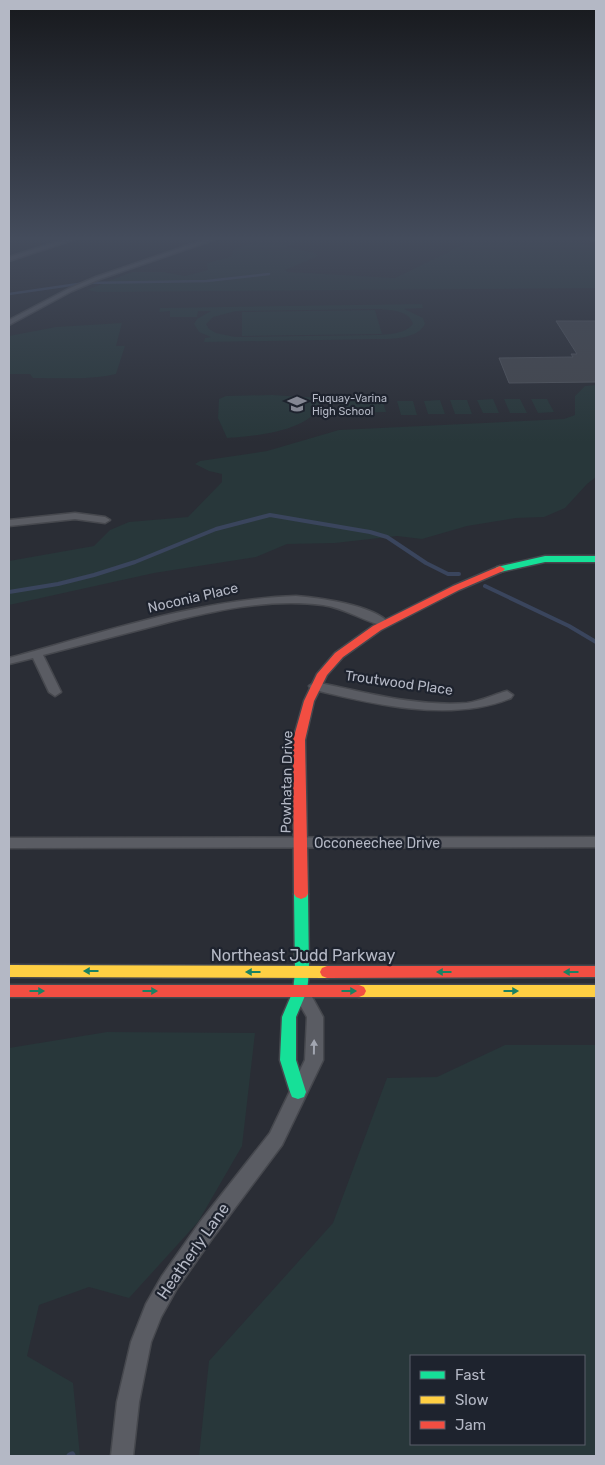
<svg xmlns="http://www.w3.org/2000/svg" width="605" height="1465" font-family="Rubik,sans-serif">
	<rect width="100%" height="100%" fill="#2a2d35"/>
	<g fill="#28373a" fill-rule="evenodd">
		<path d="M 244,237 L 313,237 L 286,247 L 315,253 L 318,256 L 285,270 L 288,272 L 395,278 L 463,245 L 457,237 L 559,237 L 596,247 L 596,288 L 97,292 L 87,290 L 132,272 L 163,272 L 185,276 L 208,270 L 207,263 L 231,257 L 233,250 L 252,243 Z"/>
		<path d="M 422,304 L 423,308 L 404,309 L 423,318 L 425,324 C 417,339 393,339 378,339 L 204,342 L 205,338 L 211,337 L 199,332 L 194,324 L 197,319 L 211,311 L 198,311 L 197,317 L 170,317 L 170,311 L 159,312 L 160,308 ZM 380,309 C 391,310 410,311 413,324 C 406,333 392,334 380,335 L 235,337 L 216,333 L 209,329 L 206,324 L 213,317 L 236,311 Z"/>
		<path d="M 375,310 L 382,334 L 242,336 L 242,312 Z"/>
		<path d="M 122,323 L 116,346 L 125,346 L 116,374 C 90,380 59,378 33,378 L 30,374 L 9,374 L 9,336 L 56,327 Z"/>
		<path d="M 596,385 L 596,477 L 587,484 L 565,508 L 544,517 L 516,518 L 467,526 L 422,539 L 397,536 L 335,543 L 287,544 L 256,557 L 154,573 L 9,605 L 9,561 L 94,546 L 110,530 L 129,522 L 188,517 L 222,482 L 222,474 L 209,471 L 195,464 L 200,461 L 267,451 L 339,430 L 564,419 L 575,415 L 575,396 L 585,386 Z"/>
		<path d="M 272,395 L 320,398 C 322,431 249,437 227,438 L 218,418 L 219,399 L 226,396 Z"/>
		<path d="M 340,398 L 382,398 L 386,412 L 343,413 Z"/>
		<path d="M 493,399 L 499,413 L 483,413 L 477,400 Z"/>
		<path d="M 504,399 L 520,399 L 527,413 L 510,413 Z"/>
		<path d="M 531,399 L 547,399 L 554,412 L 538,413 Z"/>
		<path d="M 440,400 L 445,414 L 428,414 L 424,401 Z"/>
		<path d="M 450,400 L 467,400 L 472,414 L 455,414 Z"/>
		<path d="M 397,401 L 413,401 L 417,415 L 401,415 Z"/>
		<path d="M 107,1032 L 255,1033 L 242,1146 L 198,1222 L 129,1298 L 89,1287 L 39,1305 L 27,1356 L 73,1383 L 80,1456 L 9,1456 L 9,1048 Z"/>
		<path d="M 505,1045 L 596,1045 L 596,1456 L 199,1456 L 209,1361 L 333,1223 L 387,1078 L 437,1077 ZM 411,1356 L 584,1356 L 584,1444 L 411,1444 Z"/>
	</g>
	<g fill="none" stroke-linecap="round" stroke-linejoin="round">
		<path stroke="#3a455d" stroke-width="2.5" d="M 9,294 L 85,283 L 207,281 L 269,274"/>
		<g stroke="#3a455d" stroke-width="4">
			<path d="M 485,586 L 569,626 L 596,642"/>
			<path d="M 9,592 L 58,584 L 94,575 L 135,562 L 216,529 L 270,515 L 370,532 L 387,537 L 426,563 L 448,574 L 459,574"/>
		</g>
		<path stroke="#3a455d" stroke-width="7" d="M 70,1456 L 72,1455"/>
	</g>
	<path fill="#44474e" stroke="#51555d" d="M 556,321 L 596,321 L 596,382 L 509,383 L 499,358 L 573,357 L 571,354 L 577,354 Z"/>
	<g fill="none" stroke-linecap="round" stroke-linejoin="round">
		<g stroke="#46484e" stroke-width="3">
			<g id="street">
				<path d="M 72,237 L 82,237 L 9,261 L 9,257 Z"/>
				<path d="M 212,237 L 222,237 L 100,279 L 72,291 L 9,325 L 9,320 L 68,289 L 96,277 Z"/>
				<path d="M 75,513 L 105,517 L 110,520 L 105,523 L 75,519 L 9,526 L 9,520 Z"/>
				<path d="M 296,596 C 320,598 373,605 389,623 L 384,626 C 363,621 345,608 323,605 C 267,598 212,611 158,625 C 120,635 81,645 43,655 L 61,692 L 55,696 L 49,692 L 33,658 L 9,664 L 9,658 C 101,633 200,599 296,596 Z"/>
				<path d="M 315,682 C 364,692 416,707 467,703 C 481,701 493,695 507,691 L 513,695 L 511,698 C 451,723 372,704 311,689 L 309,686 Z"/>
				<path d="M 596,837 L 596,847 L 9,848 L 9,838 Z"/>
				<path d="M 300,985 L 306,986 L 323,1017 L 323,1060 L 282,1145 L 214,1236 L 176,1290 L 161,1317 L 151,1342 L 139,1402 L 133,1456 L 111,1456 L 117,1402 L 131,1342 L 146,1304 L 162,1276 L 200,1222 L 270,1133 L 305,1060 L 307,1017 L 292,991 L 294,986 Z"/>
			</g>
		</g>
		<g stroke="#46484e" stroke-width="3">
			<g id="fast">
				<path d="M 585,237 L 596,238 L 596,241 L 585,238 Z"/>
				<path d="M 545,556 L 596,556 L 596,562 L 545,562 L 500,572 L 495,569 L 497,567 Z"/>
				<path d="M 301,889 L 306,891 L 308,894 L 309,972 L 307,991 L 296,1017 L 296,1060 L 306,1092 L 304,1097 L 298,1099 L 292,1097 L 290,1092 L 280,1060 L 282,1017 L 293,991 L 295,972 L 294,894 L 296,891 Z"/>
			</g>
		</g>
		<g stroke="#46484e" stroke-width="3">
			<g id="slow">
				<path d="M 9,965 L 327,966 L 332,968 L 334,972 L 332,976 L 327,978 L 9,977 Z"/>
				<path d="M 359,985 L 596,985 L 596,997 L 359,997 L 354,995 L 352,991 L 354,987 Z"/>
			</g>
		</g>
		<g stroke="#46484e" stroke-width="3">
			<g id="jam">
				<path d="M 500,566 L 505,569 L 503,571 L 459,590 L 381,630 L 343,657 L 327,675 L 314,701 L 305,740 L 308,894 L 306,897 L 301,899 L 296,897 L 294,894 L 293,740 L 304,701 L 317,674 L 335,653 L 373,626 L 453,586 Z"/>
				<path d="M 327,966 L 596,966 L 596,977 L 327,978 L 322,976 L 320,972 L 322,968 Z"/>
				<path d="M 9,985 L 359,985 L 364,987 L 366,991 L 364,995 L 359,997 L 9,997 Z"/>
			</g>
		</g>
		<use href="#street" fill="#5a5c63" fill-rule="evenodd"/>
		<use href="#fast" fill="#16e098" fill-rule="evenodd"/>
		<use href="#slow" fill="#ffcf43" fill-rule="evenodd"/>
		<use href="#jam" fill="#f24e42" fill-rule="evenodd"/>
	</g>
	<defs><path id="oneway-solid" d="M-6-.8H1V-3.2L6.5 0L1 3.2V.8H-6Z" transform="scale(1.25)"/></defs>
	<g fill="#1a8263">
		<use href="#oneway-solid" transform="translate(91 971) rotate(-180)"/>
		<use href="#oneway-solid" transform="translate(253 972) rotate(-180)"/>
		<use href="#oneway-solid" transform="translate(444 972) rotate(-180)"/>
		<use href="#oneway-solid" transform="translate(571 972) rotate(180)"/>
		<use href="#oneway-solid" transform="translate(37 991)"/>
		<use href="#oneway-solid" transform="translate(150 991)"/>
		<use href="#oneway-solid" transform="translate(349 991)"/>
		<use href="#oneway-solid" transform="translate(511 991)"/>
	</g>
	<use fill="#a2a6b1" href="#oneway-solid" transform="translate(314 1047) rotate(-89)"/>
	<linearGradient id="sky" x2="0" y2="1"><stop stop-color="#17191d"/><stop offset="0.54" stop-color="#444c5c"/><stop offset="1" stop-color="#444c5c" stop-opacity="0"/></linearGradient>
	<rect width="605" height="442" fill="url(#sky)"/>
	<defs>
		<g id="school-bare" transform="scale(1.5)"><path d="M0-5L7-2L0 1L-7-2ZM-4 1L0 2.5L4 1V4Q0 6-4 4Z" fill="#848793" stroke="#1e232e" stroke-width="2.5" paint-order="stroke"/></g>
	</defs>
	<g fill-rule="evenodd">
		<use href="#school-bare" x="297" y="404"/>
	</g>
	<g text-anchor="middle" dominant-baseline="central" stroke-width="4.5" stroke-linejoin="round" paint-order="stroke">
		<g font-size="11" fill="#b4b8c5" stroke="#1e232e" text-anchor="start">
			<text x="312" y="398">Fuquay-Varina<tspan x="312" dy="13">High School</tspan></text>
		</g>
		<g font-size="14" fill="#b4b8c5" stroke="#1e232e">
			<text transform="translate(193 598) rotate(-13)">Noconia Place</text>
			<text transform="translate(399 683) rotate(8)">Troutwood Place</text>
			<text transform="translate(287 782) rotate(-89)">Powhatan Drive</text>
			<text x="377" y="843">Occoneechee Drive</text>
		</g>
		<g font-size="16" fill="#b4b8c5" stroke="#1e232e">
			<text x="303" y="955">Northeast Judd Parkway</text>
			<text transform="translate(193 1251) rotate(-55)">Heatherly Lane</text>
		</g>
	</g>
	<rect width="605" height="1465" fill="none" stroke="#b4b8c5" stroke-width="20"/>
	<rect x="410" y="1355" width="175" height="90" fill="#1e232e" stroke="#5a5f6a"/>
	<rect x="420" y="1371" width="25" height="8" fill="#16e098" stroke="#5a5f6a"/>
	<text x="455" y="1380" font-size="15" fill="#b4b8c5">Fast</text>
	<rect x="420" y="1396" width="25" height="8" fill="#ffcf43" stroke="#5a5f6a"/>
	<text x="455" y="1405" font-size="15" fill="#b4b8c5">Slow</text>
	<rect x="420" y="1421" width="25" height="8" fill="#f24e42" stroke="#5a5f6a"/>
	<text x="455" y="1430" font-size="15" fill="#b4b8c5">Jam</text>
</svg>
